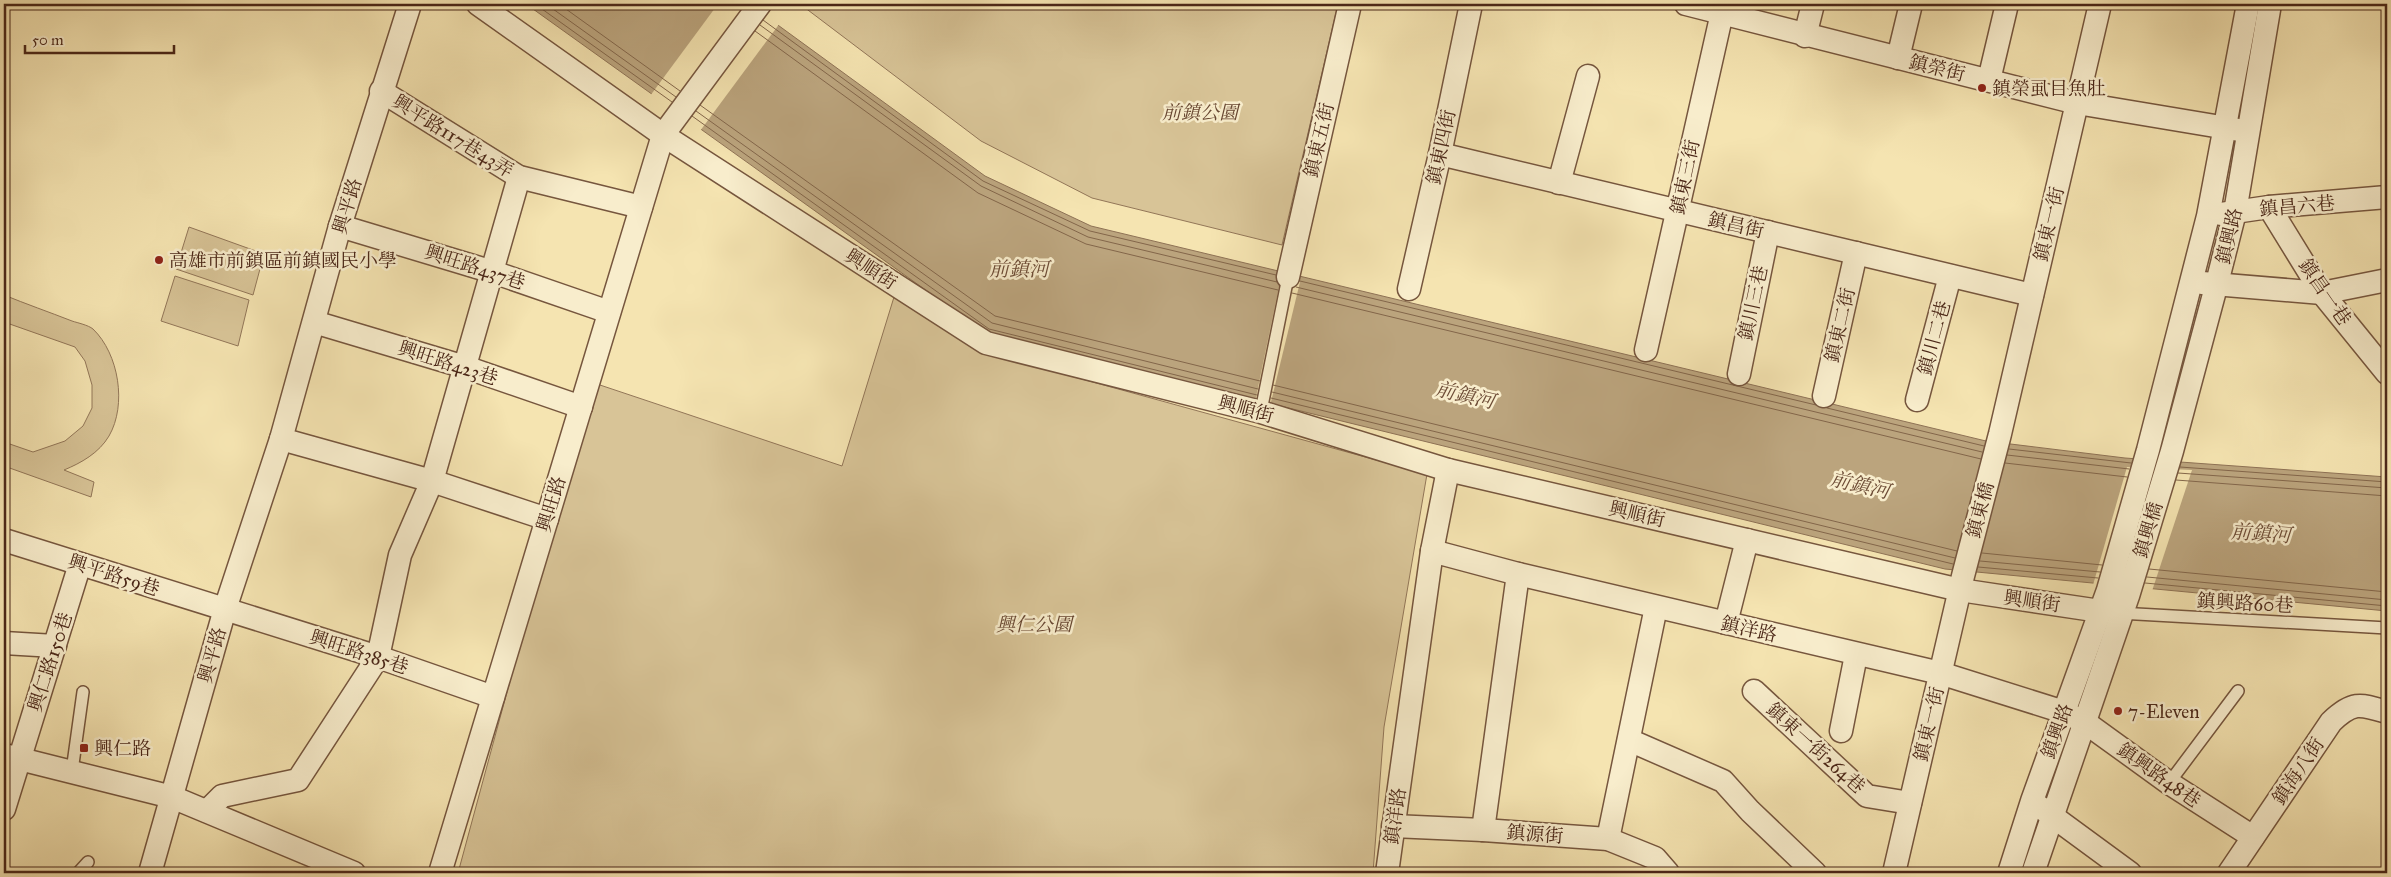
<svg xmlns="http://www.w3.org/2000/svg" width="2391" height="877" font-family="'IM FELL Great Primer','Noto Serif TC',serif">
	<rect width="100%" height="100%" fill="#f5e4b1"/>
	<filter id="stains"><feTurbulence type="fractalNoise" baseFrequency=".004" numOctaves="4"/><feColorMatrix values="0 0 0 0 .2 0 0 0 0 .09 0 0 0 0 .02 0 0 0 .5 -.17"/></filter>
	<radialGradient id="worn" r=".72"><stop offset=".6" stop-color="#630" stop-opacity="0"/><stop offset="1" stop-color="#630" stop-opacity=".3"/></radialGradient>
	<g fill="#d8c497" stroke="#927658">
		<path d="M 800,4 L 1338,4 L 1282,245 L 1092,198 L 981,141 Z"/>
		<path d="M 189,227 L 264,254 L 253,295 L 176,269 Z"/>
		<path d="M 175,276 L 249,300 L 238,346 L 161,321 Z"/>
		<path d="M 4,295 C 26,304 49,312 72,321 C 78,323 88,325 93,329 C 119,354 127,405 109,436 C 99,453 81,463 64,470 L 94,482 L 91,497 L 4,466 L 4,442 L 33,452 L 65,441 L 83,426 L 92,408 L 92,385 L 85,361 L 75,347 L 4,322 Z"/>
		<path d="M 894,297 L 991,354 L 1427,474 L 1384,727 L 1373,873 L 458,873 L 591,382 L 842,466 Z"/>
	</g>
	<path fill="#bba47d" stroke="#8e7255" d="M 526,4 L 749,4 L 985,176 L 1091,226 L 1986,441 L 2125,458 L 2387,477 L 2387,611 L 1945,569 L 987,334 Z"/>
	<g fill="#f5e4b1">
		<path d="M 718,4 L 754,4 L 780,23 L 700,131 L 650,96 Z"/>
		<path d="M 1281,277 L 1300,282 L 1270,406 L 1255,402 Z"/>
		<path d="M 2127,467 L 2192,470 L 2152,591 L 2093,585 Z"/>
	</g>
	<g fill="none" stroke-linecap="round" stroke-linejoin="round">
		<g stroke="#83664a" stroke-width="1">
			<path d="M 535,4 L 672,102"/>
			<path d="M 546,4 L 676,97"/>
			<path d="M 559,4 L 680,91"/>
			<path d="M 763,20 L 983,181 L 1090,231 L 1276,275"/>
			<path d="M 760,25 L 981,186 L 1088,237 L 1277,282"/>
			<path d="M 755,31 L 978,193 L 1086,244 L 1278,290"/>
			<path d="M 700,105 L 995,316 L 1260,381"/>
			<path d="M 696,111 L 992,323 L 1258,389"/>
			<path d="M 692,116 L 989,329 L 1257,395"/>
			<path d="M 1300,281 L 1816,405"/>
			<path d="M 1296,287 L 1982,452"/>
			<path d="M 1292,293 L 1981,459"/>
			<path d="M 1273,385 L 1957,551"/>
			<path d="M 1272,392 L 1955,558"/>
			<path d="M 1271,398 L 1953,564"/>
			<path d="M 1827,408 L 1984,446"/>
			<path d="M 2009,449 L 2131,463"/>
			<path d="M 2007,455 L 2129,469"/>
			<path d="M 2005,463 L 2127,477"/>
			<path d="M 2180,467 L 2387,482"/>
			<path d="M 2178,473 L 2387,488"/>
			<path d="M 2176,480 L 2387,496"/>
			<path d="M 1982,553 L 2102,565"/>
			<path d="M 1980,561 L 2100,572"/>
			<path d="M 1978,567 L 2098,578"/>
			<path d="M 2149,569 L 2387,592"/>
			<path d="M 2147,577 L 2387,600"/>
			<path d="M 2145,583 L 2387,606"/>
		</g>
		<g stroke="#76563e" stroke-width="14">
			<g id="lane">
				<path d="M 1262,406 L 1288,277"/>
				<path d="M 2119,613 L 2387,628"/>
				<path d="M 72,771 L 83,692"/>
				<path d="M 2169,783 L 2238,691"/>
				<path d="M 78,873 L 88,862"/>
			</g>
		</g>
		<g stroke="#76563e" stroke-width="25">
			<g id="street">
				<path d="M 478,4 L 663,135 L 986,343 L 1261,412 L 1448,470 L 1960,590 L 2100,611"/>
				<path d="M 1686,4 L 2077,103 L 2239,130"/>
				<path d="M 1805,36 L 1813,4"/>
				<path d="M 1898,58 L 1911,4"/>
				<path d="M 1989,80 L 2007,4"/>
				<path d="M 381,91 L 519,177 L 641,207"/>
				<path d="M 1440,154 L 2032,295"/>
				<path d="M 1559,183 L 1588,76"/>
				<path d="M 2269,207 L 2322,293 L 2387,373"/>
				<path d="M 2221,214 L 2269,207 L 2387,197"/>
				<path d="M 340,226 L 493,272 L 609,312"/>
				<path d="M 1288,277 L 1350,4"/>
				<path d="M 2202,283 L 2322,293 L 2387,280"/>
				<path d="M 1409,289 L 1440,154 L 1471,4"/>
				<path d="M 314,322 L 465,367 L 581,407"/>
				<path d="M 1646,350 L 1724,4"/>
				<path d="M 1739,374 L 1768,232"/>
				<path d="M 1824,396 L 1856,253"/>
				<path d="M 1917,400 L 1950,276"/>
				<path d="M 281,439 L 432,481 L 547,519"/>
				<path d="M 4,540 L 378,657 L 493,697"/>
				<path d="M 1432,551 L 1448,470"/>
				<path d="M 1726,623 L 1747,540"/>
				<path d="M 4,643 L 55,646"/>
				<path d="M 1754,691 L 1867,796 L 1910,803"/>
				<path d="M 1841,731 L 1856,655"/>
				<path d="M 1629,740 L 1723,781 L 1750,811 L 1815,873"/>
				<path d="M 4,755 L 172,797 L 354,873"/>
				<path d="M 2040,807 L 2130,873"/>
				<path d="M 4,809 L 80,564"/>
				<path d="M 207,811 L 222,796 L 298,780 L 378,657 L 400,555 L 432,481 L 519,177"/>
				<path d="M 1393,826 L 1483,830 L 1608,839 L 1655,858 L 1668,873"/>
				<path d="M 1483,830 L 1518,574"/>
				<path d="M 1608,839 L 1656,607"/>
				<path d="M 150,873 L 225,609 L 281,439 L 340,226 L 410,4"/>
				<path d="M 440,873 L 663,135 L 760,4"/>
				<path d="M 1387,873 L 1432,551 L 1518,574 L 1940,673 L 2064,712 L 2086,723 L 2169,783 L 2253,837"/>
				<path d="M 1894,873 L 1963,576 L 2000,434 L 2100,4"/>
				<path d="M 2009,873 L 2032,801 L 2108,590 L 2148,450 L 2208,216 L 2248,4"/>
				<path d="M 2033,873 L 2128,596 L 2172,451 L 2217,283 L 2235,212 L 2270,4"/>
				<path d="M 2229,873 L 2331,722 C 2353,701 2360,704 2387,712"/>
			</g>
		</g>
		<use href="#lane" stroke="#f8edcc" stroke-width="11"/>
		<use href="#street" stroke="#f8edcc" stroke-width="22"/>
	</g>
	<g fill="#8f2418" stroke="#f8edcc" stroke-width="2">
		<circle cx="1982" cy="88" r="5"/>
		<circle cx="159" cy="260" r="5"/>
		<circle cx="2118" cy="711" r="5"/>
		<rect x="79" y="743" width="10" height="10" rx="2.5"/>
	</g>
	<g text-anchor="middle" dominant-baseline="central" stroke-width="5" stroke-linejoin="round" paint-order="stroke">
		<g font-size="19" fill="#4b2718" stroke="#f8edcc">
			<text transform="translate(1937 68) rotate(14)">鎮榮街</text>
			<text transform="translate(453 136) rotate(32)">興平路117巷43弄</text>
			<text transform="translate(1319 140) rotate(-77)">鎮東五街</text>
			<text transform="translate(1441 147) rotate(-78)">鎮東四街</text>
			<text transform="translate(1685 177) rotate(-78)">鎮東三街</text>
			<text transform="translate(347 206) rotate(-73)">興平路</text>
			<text transform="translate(2297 206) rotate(-5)">鎮昌六巷</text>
			<text transform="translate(2049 224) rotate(-77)">鎮東一街</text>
			<text transform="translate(1736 225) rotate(13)">鎮昌街</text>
			<text transform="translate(2229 236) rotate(-77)">鎮興路</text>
			<text transform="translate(475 267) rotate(18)">興旺路437巷</text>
			<text transform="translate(871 269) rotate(33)">興順街</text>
			<text transform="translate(2325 292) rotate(55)">鎮昌一巷</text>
			<text transform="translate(1753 303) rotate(-78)">鎮川三巷</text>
			<text transform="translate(1840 325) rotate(-77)">鎮東二街</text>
			<text transform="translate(1934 338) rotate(-75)">鎮川二巷</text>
			<text transform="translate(448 363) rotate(18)">興旺路423巷</text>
			<text transform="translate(1246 409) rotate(15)">興順街</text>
			<text transform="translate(551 504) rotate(-73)">興旺路</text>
			<text transform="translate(1980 510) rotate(-75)">鎮東橋</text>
			<text transform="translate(1637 514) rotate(13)">興順街</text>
			<text transform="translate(2148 530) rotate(-73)">鎮興橋</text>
			<text transform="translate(114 575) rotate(18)">興平路59巷</text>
			<text transform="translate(2032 601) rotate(8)">興順街</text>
			<text transform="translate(2245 603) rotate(3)">鎮興路60巷</text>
			<text transform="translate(1749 629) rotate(13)">鎮洋路</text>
			<text transform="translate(359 652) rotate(18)">興旺路385巷</text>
			<text transform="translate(212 655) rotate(-74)">興平路</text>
			<text transform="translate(50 662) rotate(-72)">興仁路150巷</text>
			<text transform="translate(1929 724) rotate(-77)">鎮東一街</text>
			<text transform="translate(2057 731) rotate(-70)">鎮興路</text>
			<text transform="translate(1816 748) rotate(42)">鎮東一街264巷</text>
			<text transform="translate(2298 771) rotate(-56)">鎮海八街</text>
			<text transform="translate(2159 775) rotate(35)">鎮興路48巷</text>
			<text transform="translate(1395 816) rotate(-82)">鎮洋路</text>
			<text transform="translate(1535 834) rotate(4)">鎮源街</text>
		</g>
		<g font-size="19" fill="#4b2718" stroke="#f8edcc" text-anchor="start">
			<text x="1992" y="88">鎮榮虱目魚肚</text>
			<text x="169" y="260">高雄市前鎮區前鎮國民小學</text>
			<text x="2128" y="711">7-Eleven</text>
			<text x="94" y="748">興仁路</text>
		</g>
		<g font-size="19" font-style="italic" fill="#674631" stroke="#f8edcc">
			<text x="1200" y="112">前鎮公園</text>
			<text x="1034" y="624">興仁公園</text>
		</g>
		<g font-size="20" font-style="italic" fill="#6d4c36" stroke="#f8edcc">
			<text x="1019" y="269">前鎮河</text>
			<text transform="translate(1465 395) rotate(13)">前鎮河</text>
			<text transform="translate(1860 485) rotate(13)">前鎮河</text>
			<text transform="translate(2261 533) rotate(4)">前鎮河</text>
		</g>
	</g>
	<rect width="2391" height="877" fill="none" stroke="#f5e4b1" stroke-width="20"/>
	<rect x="5" y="5" width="2381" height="867" fill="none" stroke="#4b2718" stroke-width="2.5"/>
	<rect x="10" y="10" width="2371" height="857" fill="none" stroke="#4b2718"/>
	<path d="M25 45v8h149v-8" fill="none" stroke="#4b2718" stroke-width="2.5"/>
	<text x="32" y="45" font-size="15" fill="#4b2718" stroke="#f8edcc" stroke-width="4" paint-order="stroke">50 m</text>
	<rect width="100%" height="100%" filter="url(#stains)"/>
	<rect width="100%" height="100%" fill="url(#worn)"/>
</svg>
